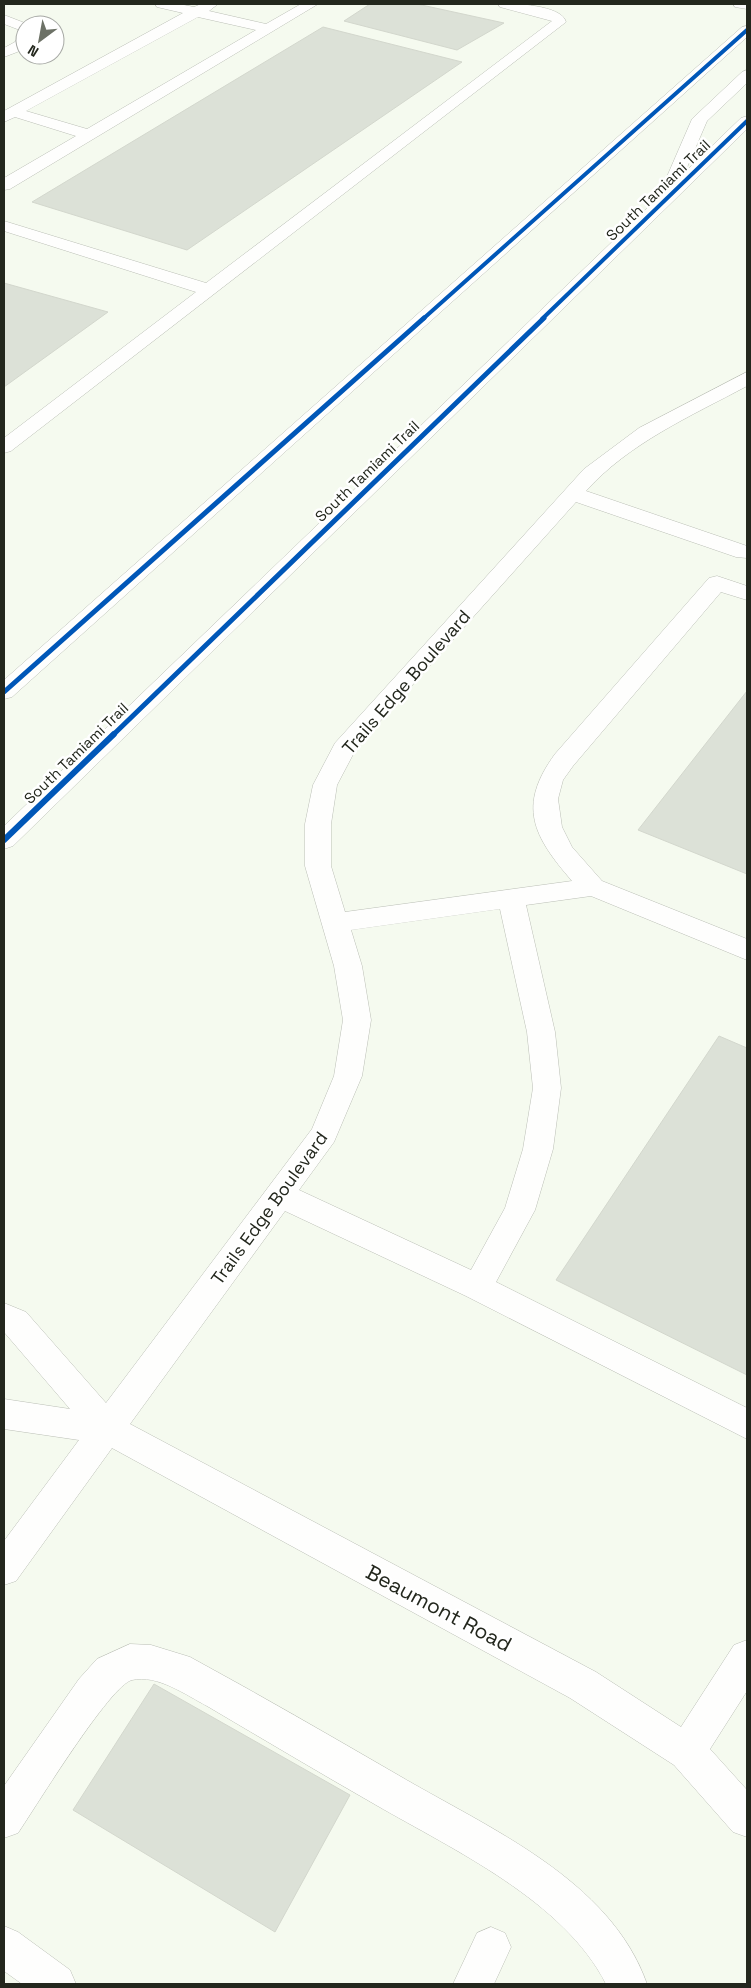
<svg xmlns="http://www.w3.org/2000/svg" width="751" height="1988" font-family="'Space Grotesk',sans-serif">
	<rect width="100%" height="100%" fill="#f5faef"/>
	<g fill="#dce1d7" stroke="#d3d7cd">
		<path d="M 370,4 L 417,4 L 504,23 L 457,50 L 344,21 Z"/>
		<path d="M 323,27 L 462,62 L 187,250 L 32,202 Z"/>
		<path d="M 4,283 L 108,312 L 4,387 Z"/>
		<path d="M 747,691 L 747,874 L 638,830 Z"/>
		<path d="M 719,1036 L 747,1048 L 747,1375 L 556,1280 Z"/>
		<path d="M 154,1684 L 350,1795 L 275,1932 L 73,1810 Z"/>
	</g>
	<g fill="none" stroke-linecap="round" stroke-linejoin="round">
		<g stroke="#bbbfb6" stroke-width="1">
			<g id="minor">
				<path d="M 155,4 L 179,4 L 194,7 L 201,4 L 218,4 L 209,11 L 266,24 L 301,4 L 318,4 L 10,189 L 4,190 L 4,178 L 76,136 L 15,117 L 4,122 L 4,111 L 183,13 L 157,7 ZM 198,17 L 256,30 L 87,129 L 26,111 Z"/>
				<path d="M 498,4 C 513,3 562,5 566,22 L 11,451 L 4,453 L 4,438 L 196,292 L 4,231 L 4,221 L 206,283 L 552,21 L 500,7 Z"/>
				<path d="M 733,4 L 747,4 L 747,9 L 735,7 Z"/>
				<path d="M 4,15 L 30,25 L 25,25 L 25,32 L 4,24 Z"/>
				<path d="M 25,33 L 25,49 L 4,57 L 4,48 L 15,42 L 20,34 Z"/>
				<path d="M 747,372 L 747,386 C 691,416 629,443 586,491 L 747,546 L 747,558 L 736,557 L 576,502 L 357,747 L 337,785 L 331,824 L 331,866 L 345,912 L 572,881 C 533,836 517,806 555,754 L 709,578 L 717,576 L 747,586 L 747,600 L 721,592 L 573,766 L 563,780 L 558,799 L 562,827 L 572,847 L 602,881 L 747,939 L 747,960 L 591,896 L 526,905 L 555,1032 L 561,1088 L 553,1149 L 535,1210 L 496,1282 L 747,1408 L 747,1439 L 466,1296 L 285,1211 L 130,1424 L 596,1672 L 681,1727 L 734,1645 L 747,1640 L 747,1691 L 710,1749 L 747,1790 L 747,1837 L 733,1832 L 674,1765 L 570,1698 L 112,1448 L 16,1581 L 4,1585 L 4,1541 L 79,1440 L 4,1429 L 4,1399 L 70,1409 L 4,1332 L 4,1303 L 26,1312 L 106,1403 L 312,1129 L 334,1076 L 343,1020 L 334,966 L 305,866 L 305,824 L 313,785 L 335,743 L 584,469 L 639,428 ZM 500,909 L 527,1032 L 533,1088 L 523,1149 L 505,1208 L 471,1270 L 299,1190 L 334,1142 L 362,1076 L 371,1020 L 362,966 L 351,930 Z"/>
				<path d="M 130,1644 L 151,1645 L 190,1657 C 260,1695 329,1735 398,1775 C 488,1828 610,1879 647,1984 L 606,1984 C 564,1901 454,1850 376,1805 C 320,1773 263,1739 207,1706 C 186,1695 157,1674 132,1680 C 110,1685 35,1808 18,1833 L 4,1838 L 4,1786 L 79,1679 L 97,1659 Z"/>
				<path d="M 4,1926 L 18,1932 L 70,1970 L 76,1984 L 22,1984 L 4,1971 Z"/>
				<path d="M 491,1927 L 505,1933 L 511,1947 L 494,1984 L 453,1984 L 477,1933 Z"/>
			</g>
		</g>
		<g stroke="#bbbfb6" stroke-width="1">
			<g id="major">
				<path d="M 747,26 L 747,37 L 12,697 L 4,699 L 4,680 L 742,27 Z"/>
				<path d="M 747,70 L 747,83 L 707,121 L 685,172 L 741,118 L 747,116 L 747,129 L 13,846 L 4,849 L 4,826 L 664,192 L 662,188 L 692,119 L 742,72 Z"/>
			</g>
		</g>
		<use href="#minor" fill="#fefefd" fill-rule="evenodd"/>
		<use href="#major" fill="#fefefd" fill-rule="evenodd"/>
		<g stroke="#fff" stroke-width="5.5">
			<g id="cycleway-far2">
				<path d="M 423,319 L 747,30"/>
				<path d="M 542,319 L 747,121"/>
			</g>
		</g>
		<g stroke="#fff" stroke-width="8">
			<g id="cycleway-far1">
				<path d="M 4,692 L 424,318"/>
				<path d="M 113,735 L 544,318"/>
			</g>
		</g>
		<g stroke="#fff" stroke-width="9">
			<path id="cycleway" d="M 4,840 L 114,734"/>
		</g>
		<use href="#cycleway-far2" stroke="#0057b8" stroke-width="4"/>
		<use href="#cycleway-far1" stroke="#0057b8" stroke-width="5"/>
		<use href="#cycleway" stroke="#0057b8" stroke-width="6"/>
	</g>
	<g text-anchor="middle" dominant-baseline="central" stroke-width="5" stroke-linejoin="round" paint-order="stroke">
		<g font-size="15" fill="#23271d" stroke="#fff">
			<text transform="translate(658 190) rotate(-44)">South Tamiami Trail</text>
			<text transform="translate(367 471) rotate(-44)">South Tamiami Trail</text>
			<text transform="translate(76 753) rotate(-44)">South Tamiami Trail</text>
		</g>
		<g font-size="18" fill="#23271d" stroke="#fff">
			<text transform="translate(406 682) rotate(-49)">Trails Edge Boulevard</text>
			<text transform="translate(269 1208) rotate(-54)">Trails Edge Boulevard</text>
		</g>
		<g font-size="21" fill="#23271d" stroke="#fff">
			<text transform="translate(439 1608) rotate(28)">Beaumont Road</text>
		</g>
	</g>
	<rect width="751" height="1988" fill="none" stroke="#23271d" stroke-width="10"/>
	<g transform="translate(40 40) rotate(212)"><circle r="24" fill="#ffffff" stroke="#a7a9a5"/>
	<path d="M0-4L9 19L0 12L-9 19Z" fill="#6c7166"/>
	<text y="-8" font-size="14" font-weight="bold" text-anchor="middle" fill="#23271d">N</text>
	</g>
</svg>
